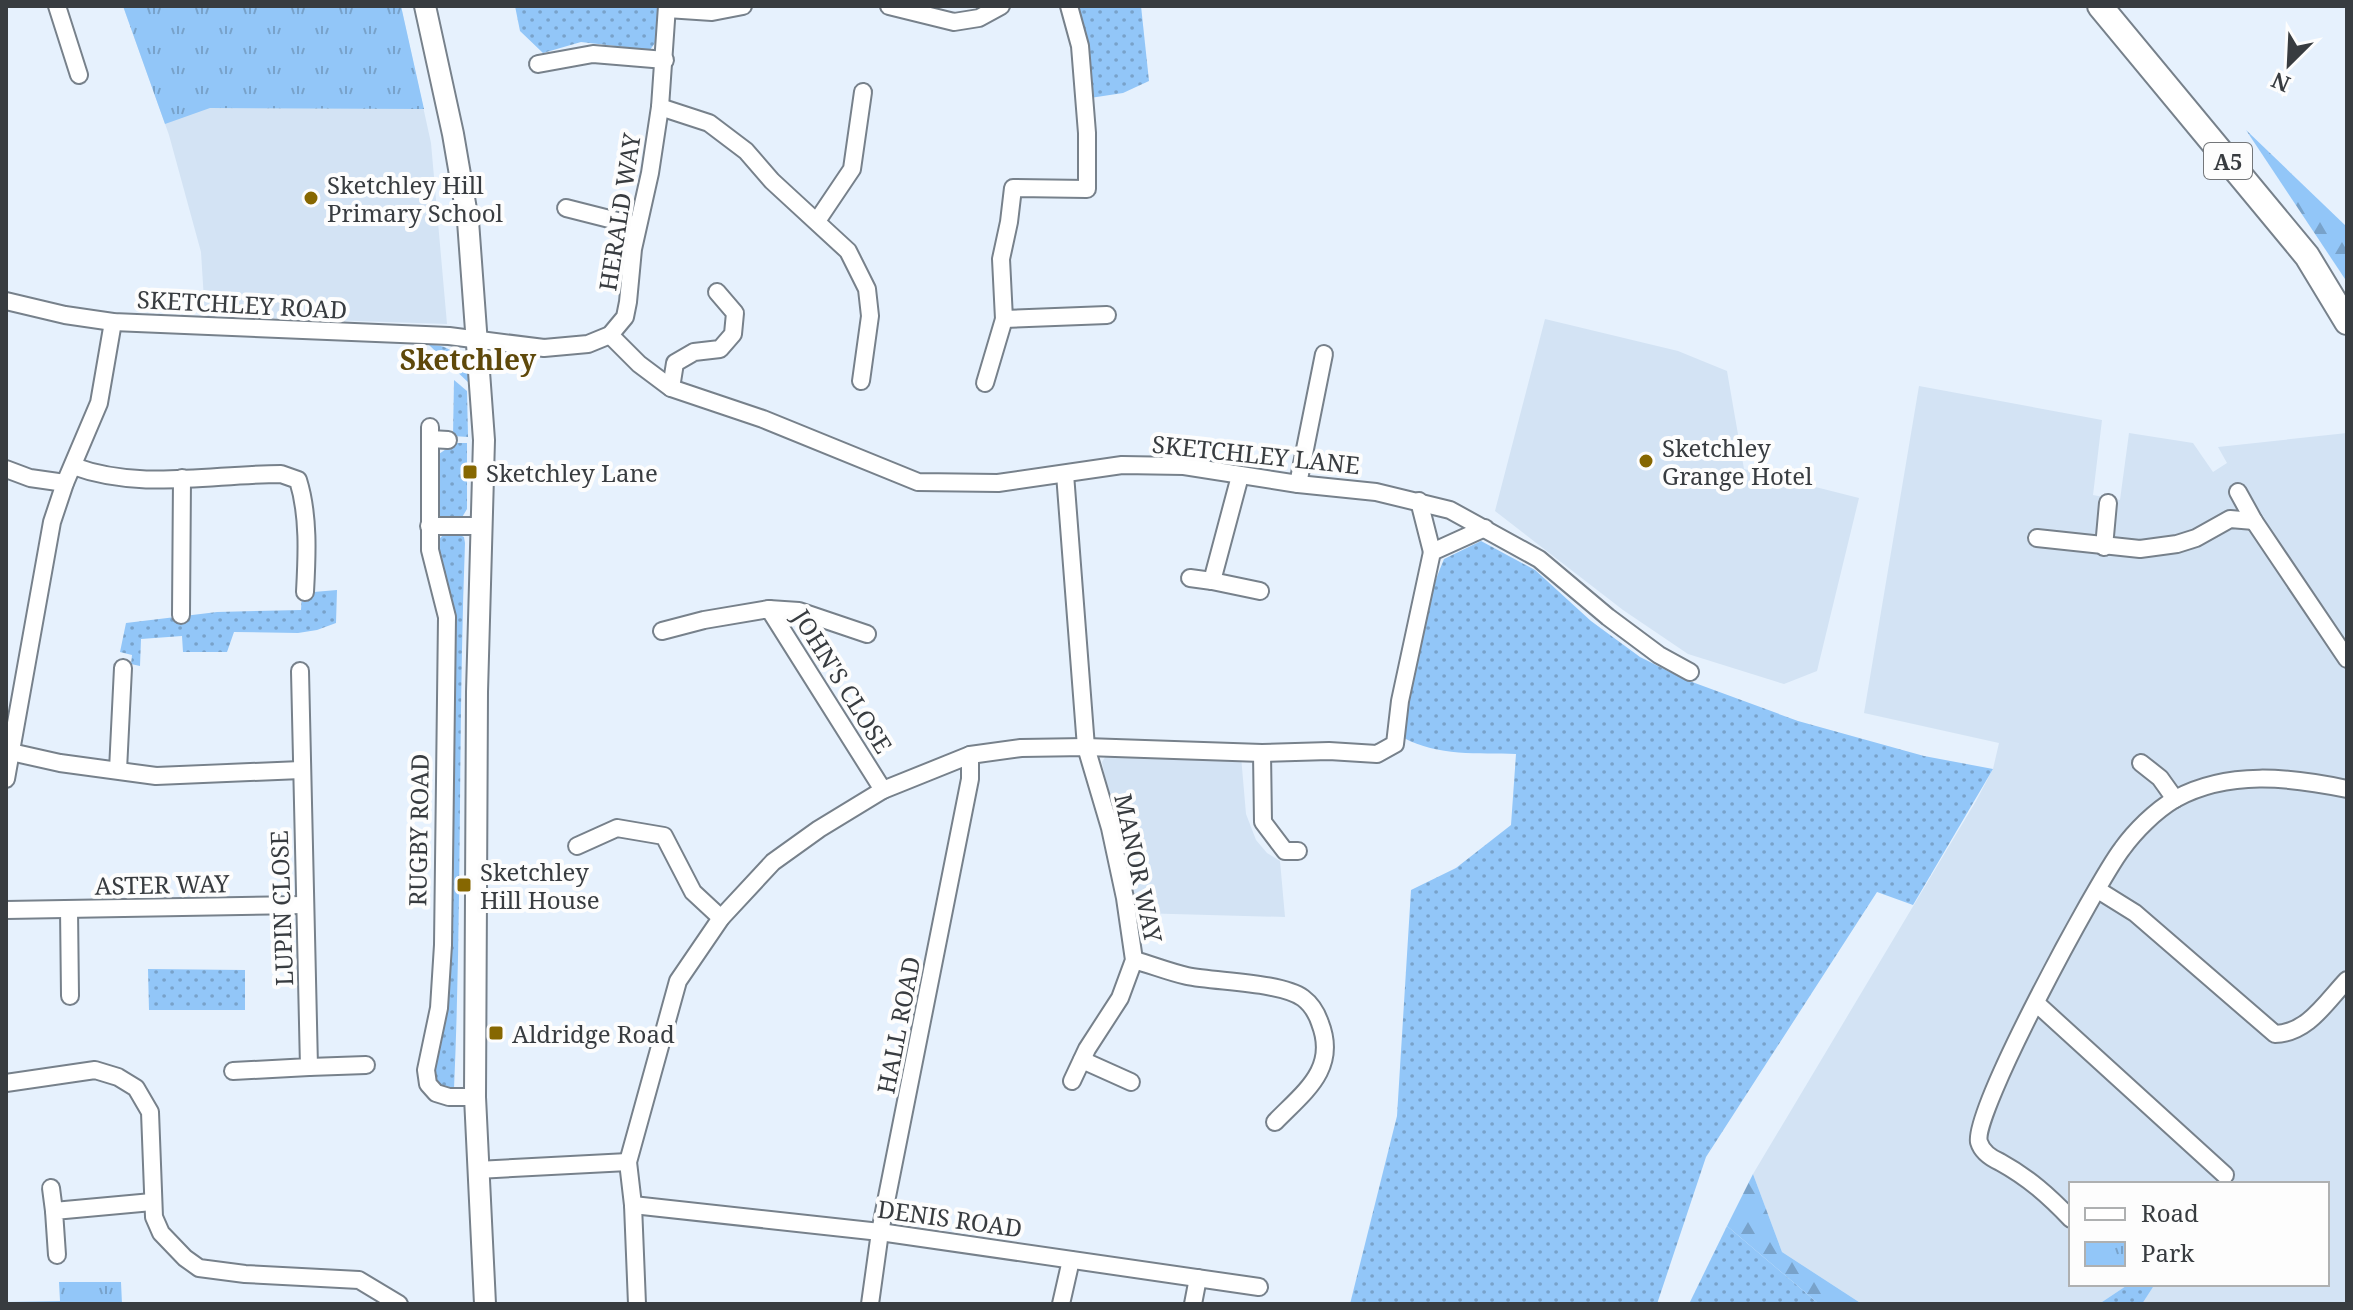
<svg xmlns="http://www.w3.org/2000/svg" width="2353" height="1310" font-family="'Noto Serif',serif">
	<defs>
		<pattern id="grass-dots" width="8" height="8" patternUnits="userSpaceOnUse" patternTransform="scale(2)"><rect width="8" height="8" fill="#92c6f8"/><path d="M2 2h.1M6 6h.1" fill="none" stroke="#78a2ca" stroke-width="1.8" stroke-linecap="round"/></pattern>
		<pattern id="forest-firs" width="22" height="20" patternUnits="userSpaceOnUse" patternTransform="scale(2)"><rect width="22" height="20" fill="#92c6f8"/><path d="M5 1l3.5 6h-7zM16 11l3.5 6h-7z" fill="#78a2ca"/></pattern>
		<pattern id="park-tufts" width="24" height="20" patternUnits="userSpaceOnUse" patternTransform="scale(2)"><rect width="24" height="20" fill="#92c6f8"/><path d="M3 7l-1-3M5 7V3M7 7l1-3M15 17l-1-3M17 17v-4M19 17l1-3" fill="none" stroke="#78a2ca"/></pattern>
	</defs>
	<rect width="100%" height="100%" fill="#e6f1fd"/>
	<g fill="#d3e3f4">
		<path d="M 123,6 L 401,6 L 431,143 L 447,324 L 205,316 L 201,252 L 169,135 Z"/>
		<path d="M 1545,319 L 1678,351 L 1727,371 L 1744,469 L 1859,498 L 1817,671 L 1784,684 L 1688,654 L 1623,610 L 1495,511 Z"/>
		<path d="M 1919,386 L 2102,420 L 2093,495 L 2120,500 L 2129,433 L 2193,443 L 2213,472 L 2227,463 L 2218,447 L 2347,433 L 2347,1304 L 2142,1304 L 2155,1284 L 2327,1284 L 2327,1184 L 2071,1184 L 2071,1284 L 2129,1284 L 2099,1304 L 1862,1304 L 1782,1252 L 1753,1174 L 1976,801 L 1993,769 L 1999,743 L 1864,713 Z"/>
		<path d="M 1179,752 L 1241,756 L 1246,814 L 1256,840 L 1267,853 L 1280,861 L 1285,917 L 1137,913 L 1125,884 L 1102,762 L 1106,756 Z"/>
	</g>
	<g fill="url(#grass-dots)">
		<path d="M 515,6 L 658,6 L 657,40 L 650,50 L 581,42 L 543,53 L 520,31 Z"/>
		<path d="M 1074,6 L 1141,6 L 1149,81 L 1123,93 L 1090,98 Z"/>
		<path d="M 429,345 C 455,344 466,363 471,385 Z"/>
		<path d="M 454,380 L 467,391 L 468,437 L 453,436 Z"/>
		<path d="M 455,443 L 467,443 L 467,509 L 461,519 L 449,522 L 436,514 L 436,456 Z"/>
		<path d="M 454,532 L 464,537 L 465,543 C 458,725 462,907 454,1089 L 437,1087 L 430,1067 L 433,1056 L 449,625 L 435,552 C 437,540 440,534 454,532 Z"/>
		<path d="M 1481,541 L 1535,570 L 1591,621 L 1640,657 L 1684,679 L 1798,721 L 1924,756 L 1993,769 L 1913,905 L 1877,892 L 1706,1157 L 1657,1304 L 1350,1304 L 1397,1116 L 1411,890 L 1456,868 L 1511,825 L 1516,754 C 1479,753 1437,756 1404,738 C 1405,679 1421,614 1444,559 Z"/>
		<path d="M 337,590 L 336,623 L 317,630 L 298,633 L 234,632 L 227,652 L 183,652 L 182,636 L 141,639 L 140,666 L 131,664 L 132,655 L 120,652 L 126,623 L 217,612 L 301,610 L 302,593 Z"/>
		<path d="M 148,969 L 245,970 L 245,1010 L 149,1010 Z"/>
		<path d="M 1727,1226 L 1819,1304 L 1689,1304 Z"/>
		<path d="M 2129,1284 L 2155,1284 L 2142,1304 L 2099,1304 Z"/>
	</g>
	<g fill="url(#forest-firs)">
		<path d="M 2246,130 L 2347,227 L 2347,282 Z"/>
		<path d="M 1753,1174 L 1782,1252 L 1862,1304 L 1819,1304 L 1727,1226 Z"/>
	</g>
	<g fill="url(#park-tufts)">
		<path d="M 123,6 L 401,6 L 424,109 L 210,108 L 165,124 Z"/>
		<path d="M 59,1282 L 121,1282 L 122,1304 L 6,1304 L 6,1302 L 60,1301 Z"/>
	</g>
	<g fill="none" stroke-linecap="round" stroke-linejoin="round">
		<g stroke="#77818b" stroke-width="20">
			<g id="minor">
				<path d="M 57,6 L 79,75"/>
				<path d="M 889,6 L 954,22 L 979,18 L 1001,6"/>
				<path d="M 1069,6 L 1080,46 L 1087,133 L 1087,189 L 1013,188 L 1009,222 L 1001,259 L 1004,319 L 1107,315"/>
				<path d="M 667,9 L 712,12 L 743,6"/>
				<path d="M 538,64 L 593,54 L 665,60"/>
				<path d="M 660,107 L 709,123 L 746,151 L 772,181 L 848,251 L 867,289 L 870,316 L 861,381"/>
				<path d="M 566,208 L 637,226"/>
				<path d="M 817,221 L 852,169 L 863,92"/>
				<path d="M 6,301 L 65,315 L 113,322 L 449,336 L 544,348 L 588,344 L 610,335 L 625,317 L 628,302 L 633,249 L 650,173 L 660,107 L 667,6"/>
				<path d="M 610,335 L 639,364 L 671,388 L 763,419 L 918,482 L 998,483 L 1122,465 L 1184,466 L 1298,484 L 1376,492 L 1450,510 L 1539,559 L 1608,617 L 1659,655 L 1690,672"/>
				<path d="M 985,383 L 1004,319"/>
				<path d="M 671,388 L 675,363 L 694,352 L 720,349 L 733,334 L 735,313 L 717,292"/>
				<path d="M 430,427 L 430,550 L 447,617 L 443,945 L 439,1008 L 426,1070 L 428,1084 L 436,1093 L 449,1097 L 475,1097"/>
				<path d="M 430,439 L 448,440"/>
				<path d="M 73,466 C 140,491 212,474 281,474 L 298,480 C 309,515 307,556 305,592"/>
				<path d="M 6,469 L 30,478 L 65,483"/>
				<path d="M 1065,474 L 1086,747 L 1110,828 L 1125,898 L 1134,960 L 1120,998 L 1087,1049 L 1072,1081"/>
				<path d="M 1240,476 L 1212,581 L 1260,591"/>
				<path d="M 1298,484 L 1324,354"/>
				<path d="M 2238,492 L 2254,521 L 2347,659"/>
				<path d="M 1419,501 L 1432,552"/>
				<path d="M 429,526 L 483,526"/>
				<path d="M 2037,538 L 2140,549 L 2177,544 L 2196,538 L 2230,519 L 2254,521"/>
				<path d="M 2104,547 L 2108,503"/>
				<path d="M 1190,578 L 1212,581"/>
				<path d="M 769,609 L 799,611 L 867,634"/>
				<path d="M 181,615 L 182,478"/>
				<path d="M 662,631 L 704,620 L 769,609 L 883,790"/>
				<path d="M 11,752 L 60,763 L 156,776 L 301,770"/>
				<path d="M 1262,753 L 1263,822 L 1285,851 L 1298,851"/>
				<path d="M 2141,763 L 2160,778 L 2175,799"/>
				<path d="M 118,770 L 123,668"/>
				<path d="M 6,779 L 52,522 L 65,483 L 99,403 L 113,322"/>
				<path d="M 577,846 L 617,828 L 664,836 L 693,892 L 721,918"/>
				<path d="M 2098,890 L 2135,913 L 2275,1034 C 2308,1033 2326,1002 2347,980"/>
				<path d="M 69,909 L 70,996"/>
				<path d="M 6,910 L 304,905"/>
				<path d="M 1134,960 C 1152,965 1169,972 1187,976 C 1216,982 1281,982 1303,998 C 1311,1004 1317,1014 1320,1023 C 1338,1069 1304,1092 1275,1122"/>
				<path d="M 2036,1003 L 2225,1175"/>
				<path d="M 1082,1060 L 1131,1082"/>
				<path d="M 309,1067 L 366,1065"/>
				<path d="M 233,1071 L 309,1067 L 300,671"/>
				<path d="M 6,1083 L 95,1070 L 118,1077 L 136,1088 L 150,1112 L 154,1217 L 161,1233 L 185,1258 L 199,1268 L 245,1274 L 359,1280 L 399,1304"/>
				<path d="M 477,1170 L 628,1162"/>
				<path d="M 51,1188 L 54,1211"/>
				<path d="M 633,1205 L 880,1232 L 1259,1287"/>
				<path d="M 2071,1219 C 2049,1196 2029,1178 2000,1162 C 1991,1158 1982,1152 1979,1142 C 1971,1114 2097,882 2122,849 C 2135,831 2155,811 2175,799 C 2228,770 2290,777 2347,789"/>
				<path d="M 57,1255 L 54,1211 L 152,1202"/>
				<path d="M 637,1304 L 633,1205 L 628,1162 L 678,981 L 721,918 L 773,862 L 819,829 L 883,790 L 970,755 L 1021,748 L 1086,747 L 1262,753 L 1329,751 L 1377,754 L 1395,744 L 1400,701 L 1432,552 L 1485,528"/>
				<path d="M 870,1304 L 880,1232 L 970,779 L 970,755"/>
				<path d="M 1061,1304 L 1071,1260"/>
				<path d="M 1193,1304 L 1198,1278"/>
			</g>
		</g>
		<g stroke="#77818b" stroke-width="24">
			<path id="major" d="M 425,6 L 453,134 L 468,221 L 484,440 L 477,692 L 475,1097 L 485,1304"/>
		</g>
		<g stroke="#77818b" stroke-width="28">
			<path id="highway" d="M 2100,6 L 2307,256 L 2347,322"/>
		</g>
		<use href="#minor" stroke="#fff" stroke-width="16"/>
		<use href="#major" stroke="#fff" stroke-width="20"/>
		<use href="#highway" stroke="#fff" stroke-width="24"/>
	</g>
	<g fill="#866701" stroke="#fdfdfd" stroke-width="3">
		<circle cx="311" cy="198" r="8"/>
		<circle cx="1646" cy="461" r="8"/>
		<rect x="462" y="464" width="16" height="16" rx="4"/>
		<rect x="456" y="877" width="16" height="16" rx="4"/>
		<rect x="488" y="1025" width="16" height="16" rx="4"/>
	</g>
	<g text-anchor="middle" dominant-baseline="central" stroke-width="8" stroke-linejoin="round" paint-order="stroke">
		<rect fill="#fdfdfd" stroke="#737679" stroke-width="2" x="2204" y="143" width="48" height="36" rx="6"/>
		<g font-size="22" font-weight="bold" fill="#383c40">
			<text x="2228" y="161">A5</text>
		</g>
		<g font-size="24" fill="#383c40" stroke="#fdfdfd" text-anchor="start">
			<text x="327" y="184">Sketchley Hill<tspan x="327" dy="28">Primary School</tspan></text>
			<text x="1662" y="447">Sketchley<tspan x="1662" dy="28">Grange Hotel</tspan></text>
			<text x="486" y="472">Sketchley Lane</text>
			<text x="480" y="871">Sketchley<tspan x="480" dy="28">Hill House</tspan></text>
			<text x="512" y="1033">Aldridge Road</text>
		</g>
		<g font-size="24" fill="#383c40" stroke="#fdfdfd">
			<text transform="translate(619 212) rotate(-81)">HERALD WAY</text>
			<text transform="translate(242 304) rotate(3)">SKETCHLEY ROAD</text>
			<text transform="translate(1256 454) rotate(6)">SKETCHLEY LANE</text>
			<text transform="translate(843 681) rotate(58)">JOHN'S CLOSE</text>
			<text transform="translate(418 830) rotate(-89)">RUGBY ROAD</text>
			<text transform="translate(1139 868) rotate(78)">MANOR WAY</text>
			<text transform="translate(162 884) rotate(-1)">ASTER WAY</text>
			<text transform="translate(281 908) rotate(-92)">LUPIN CLOSE</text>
			<text transform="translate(898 1025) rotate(-79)">HALL ROAD</text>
			<text transform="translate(950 1218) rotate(8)">DENIS ROAD</text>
		</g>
		<g font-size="28" font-weight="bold" fill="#5e480a" stroke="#fdfdfd">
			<text x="468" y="359">Sketchley</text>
		</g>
	</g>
	<rect width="2353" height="1310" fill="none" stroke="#383c40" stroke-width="16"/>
	<rect x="2069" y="1182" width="260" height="104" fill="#fdfdfd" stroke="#aeb0b1" stroke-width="2"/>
	<rect x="2085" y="1208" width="40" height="12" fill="#ffffff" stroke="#aeb0b1" stroke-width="2"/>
	<text x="2141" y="1222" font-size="24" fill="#383c40">Road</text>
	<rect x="2085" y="1242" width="40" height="24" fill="url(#park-tufts)" stroke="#aeb0b1" stroke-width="2"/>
	<text x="2141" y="1262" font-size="24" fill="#383c40">Park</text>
	<g transform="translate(2289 64) rotate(204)" stroke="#fdfdfd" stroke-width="6" paint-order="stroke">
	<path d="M0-6L14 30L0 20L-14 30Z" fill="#383c40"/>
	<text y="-12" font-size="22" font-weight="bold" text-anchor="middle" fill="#383c40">N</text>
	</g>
</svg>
